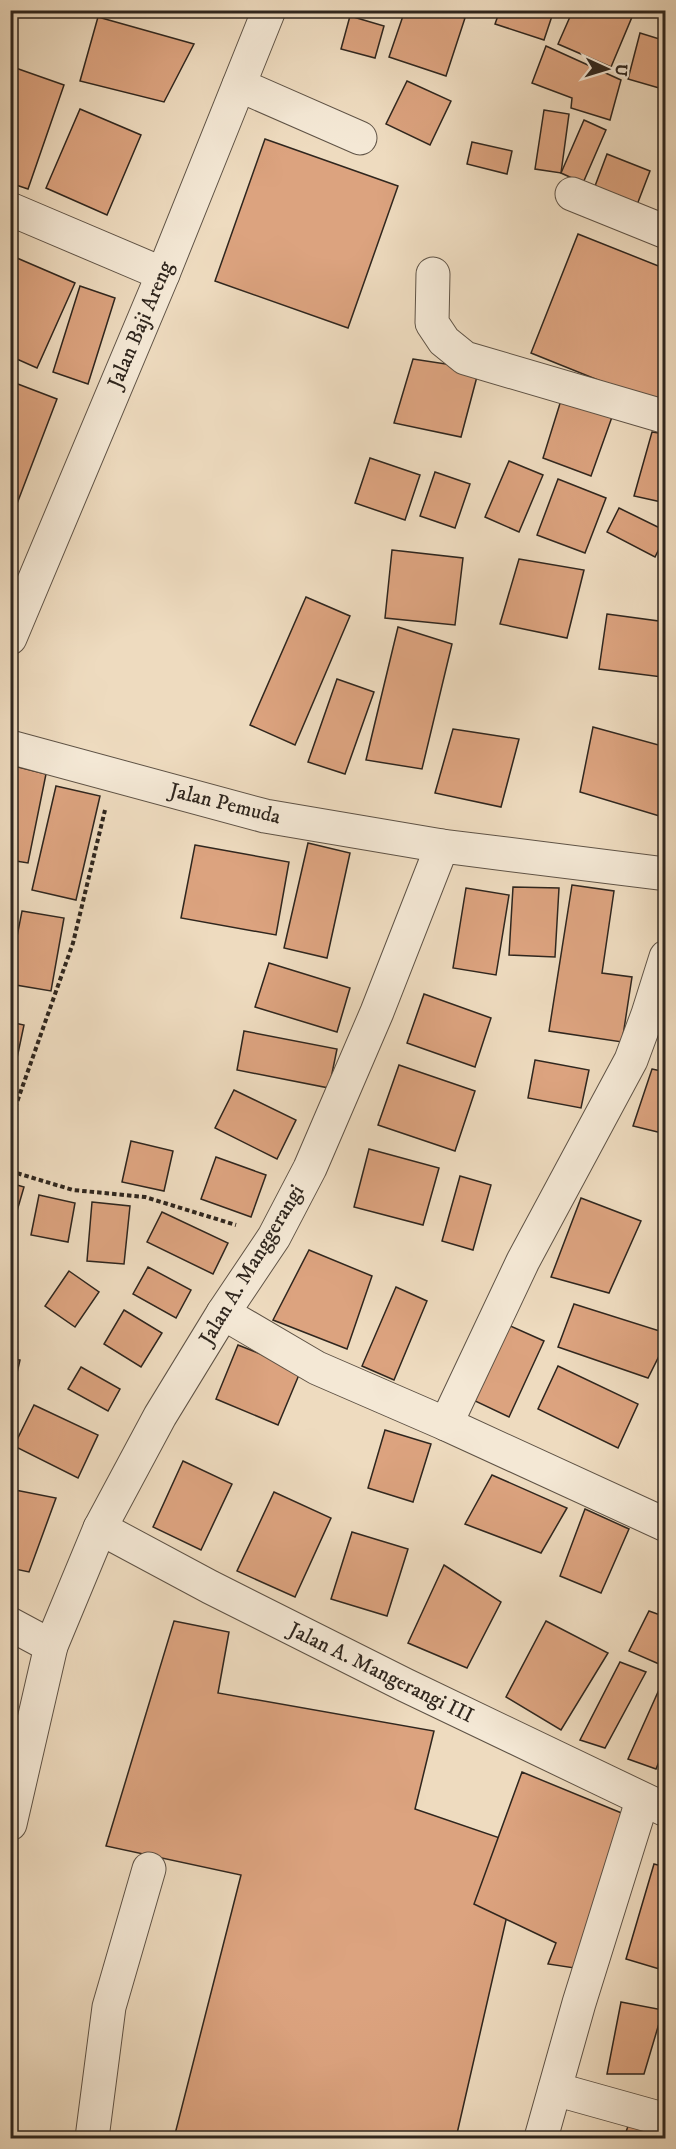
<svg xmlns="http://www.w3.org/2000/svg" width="676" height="2149" font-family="'IM FELL DW Pica',serif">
	<rect width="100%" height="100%" fill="#eedbbf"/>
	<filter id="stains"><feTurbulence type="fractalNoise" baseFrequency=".00333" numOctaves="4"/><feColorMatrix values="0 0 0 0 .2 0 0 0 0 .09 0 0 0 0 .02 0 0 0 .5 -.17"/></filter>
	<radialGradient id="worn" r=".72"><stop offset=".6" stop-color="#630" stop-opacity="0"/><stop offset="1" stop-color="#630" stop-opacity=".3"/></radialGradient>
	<g fill="#dca37f" stroke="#2f261e" stroke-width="1.5">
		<path d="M 405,10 L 444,10 L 465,18 L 446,76 L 389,57 Z"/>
		<path d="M 500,10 L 554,10 L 544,40 L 495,24 Z"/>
		<path d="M 573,10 L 618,10 L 632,17 L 611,67 L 558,44 Z"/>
		<path d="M 350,16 L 384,26 L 375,58 L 341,49 Z"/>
		<path d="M 98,17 L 194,44 L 164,102 L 80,81 Z"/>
		<path d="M 640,33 L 666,41 L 666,90 L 628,79 Z"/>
		<path d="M 546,46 L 621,80 L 610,120 L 571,108 L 572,98 L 532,83 Z"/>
		<path d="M 10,66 L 64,85 L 28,189 L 10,183 Z"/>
		<path d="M 407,81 L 451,101 L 430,145 L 386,124 Z"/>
		<path d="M 80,109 L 141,135 L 107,215 L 46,188 Z"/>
		<path d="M 544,110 L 569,114 L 561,173 L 535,169 Z"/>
		<path d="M 584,120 L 606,130 L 583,183 L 561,173 Z"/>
		<path d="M 265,139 L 398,186 L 348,328 L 215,281 Z"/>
		<path d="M 472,142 L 512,151 L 507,174 L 467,164 Z"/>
		<path d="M 607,154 L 650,171 L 635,210 L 592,194 Z"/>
		<path d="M 578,234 L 666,269 L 665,407 L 531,353 Z"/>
		<path d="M 10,255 L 75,283 L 37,368 L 10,356 Z"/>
		<path d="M 80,286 L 115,298 L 88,384 L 53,372 Z"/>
		<path d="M 413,359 L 479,369 L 461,437 L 394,423 Z"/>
		<path d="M 10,381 L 57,399 L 10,522 Z"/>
		<path d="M 562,397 L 612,417 L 591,476 L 543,458 Z"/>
		<path d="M 652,432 L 666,434 L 666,503 L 634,496 Z"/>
		<path d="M 370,458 L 420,475 L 405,520 L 355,503 Z"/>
		<path d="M 509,461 L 543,475 L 519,532 L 485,517 Z"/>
		<path d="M 435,472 L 470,484 L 455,528 L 420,516 Z"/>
		<path d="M 558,479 L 606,498 L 585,553 L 537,535 Z"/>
		<path d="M 619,508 L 666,531 L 666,535 L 655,557 L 607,532 Z"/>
		<path d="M 392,550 L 463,558 L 455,625 L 385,618 Z"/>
		<path d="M 519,559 L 584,570 L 567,638 L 500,624 Z"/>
		<path d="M 306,597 L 350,616 L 295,745 L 250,725 Z"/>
		<path d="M 607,614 L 666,622 L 666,648 L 662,677 L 599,669 Z"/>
		<path d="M 398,627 L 452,644 L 422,769 L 366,760 Z"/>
		<path d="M 337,679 L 374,692 L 345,774 L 308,762 Z"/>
		<path d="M 593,727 L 666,747 L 666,818 L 580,792 Z"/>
		<path d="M 453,729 L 519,739 L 501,807 L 435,793 Z"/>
		<path d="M 10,765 L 46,774 L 28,863 L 10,860 Z"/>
		<path d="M 56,786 L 100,796 L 76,900 L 32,890 Z"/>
		<path d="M 308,843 L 350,853 L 327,958 L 284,948 Z"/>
		<path d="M 195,845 L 289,862 L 276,935 L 181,918 Z"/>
		<path d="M 572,885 L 614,891 L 602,973 L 632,977 L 622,1042 L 549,1031 Z"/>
		<path d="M 513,887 L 559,888 L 555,957 L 509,955 Z"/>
		<path d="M 466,888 L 509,895 L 496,975 L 453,968 Z"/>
		<path d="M 22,911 L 64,918 L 51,991 L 10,984 L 10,972 Z"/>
		<path d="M 269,963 L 350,988 L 337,1032 L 255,1007 Z"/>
		<path d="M 424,994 L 491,1018 L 475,1067 L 407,1043 Z"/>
		<path d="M 10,1022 L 24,1025 L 10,1091 Z"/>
		<path d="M 244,1031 L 337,1049 L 329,1088 L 237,1070 Z"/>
		<path d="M 535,1060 L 589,1070 L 581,1108 L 528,1098 Z"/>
		<path d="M 399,1065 L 475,1091 L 455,1151 L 378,1125 Z"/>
		<path d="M 652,1069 L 666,1072 L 666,1134 L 633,1126 Z"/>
		<path d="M 234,1090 L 296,1120 L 277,1159 L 215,1128 Z"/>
		<path d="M 131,1141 L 173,1151 L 164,1191 L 122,1182 Z"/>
		<path d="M 369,1149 L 439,1168 L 423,1225 L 354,1207 Z"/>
		<path d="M 216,1157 L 266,1175 L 251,1217 L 201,1199 Z"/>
		<path d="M 460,1176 L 491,1185 L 473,1250 L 442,1241 Z"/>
		<path d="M 10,1183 L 24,1187 L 10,1235 Z"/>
		<path d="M 39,1195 L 75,1203 L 68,1242 L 31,1235 Z"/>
		<path d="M 581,1198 L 641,1221 L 609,1293 L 551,1277 Z"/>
		<path d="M 92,1202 L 130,1206 L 124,1264 L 87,1261 Z"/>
		<path d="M 162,1212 L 228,1243 L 213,1274 L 147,1242 Z"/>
		<path d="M 309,1250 L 372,1276 L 347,1349 L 273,1320 Z"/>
		<path d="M 148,1267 L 191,1290 L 176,1318 L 133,1294 Z"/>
		<path d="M 69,1271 L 99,1292 L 75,1327 L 45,1306 Z"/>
		<path d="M 10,1275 L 16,1275 L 10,1309 Z"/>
		<path d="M 396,1287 L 427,1301 L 394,1380 L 362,1366 Z"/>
		<path d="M 574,1304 L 666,1333 L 666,1342 L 648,1378 L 558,1347 Z"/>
		<path d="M 124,1310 L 162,1333 L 141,1367 L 104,1344 Z"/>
		<path d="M 508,1325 L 544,1341 L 509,1417 L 473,1400 Z"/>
		<path d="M 238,1345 L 301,1370 L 278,1425 L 216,1399 Z"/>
		<path d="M 10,1358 L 20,1360 L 10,1403 Z"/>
		<path d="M 558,1366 L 638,1404 L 618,1448 L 538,1409 Z"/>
		<path d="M 81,1367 L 120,1389 L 108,1411 L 68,1389 Z"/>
		<path d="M 34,1405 L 98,1435 L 78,1478 L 14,1446 Z"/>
		<path d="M 385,1430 L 431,1444 L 413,1502 L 368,1488 Z"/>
		<path d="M 183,1461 L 232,1484 L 201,1550 L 153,1527 Z"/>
		<path d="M 492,1475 L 567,1508 L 541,1553 L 465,1524 Z"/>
		<path d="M 10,1489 L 56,1498 L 29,1572 L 10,1568 Z"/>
		<path d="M 274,1492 L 331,1518 L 295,1597 L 237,1571 Z"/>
		<path d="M 585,1509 L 629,1529 L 601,1593 L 560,1576 Z"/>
		<path d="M 352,1532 L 408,1549 L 387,1616 L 331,1599 Z"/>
		<path d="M 444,1565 L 501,1602 L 467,1668 L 408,1643 Z"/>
		<path d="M 649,1611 L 666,1617 L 666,1667 L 629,1651 Z"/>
		<path d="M 174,1621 L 229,1632 L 218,1693 L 434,1731 L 415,1809 L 523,1846 L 456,2138 L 174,2138 L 241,1875 L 106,1846 Z"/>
		<path d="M 546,1621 L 608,1653 L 561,1730 L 506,1697 Z"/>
		<path d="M 620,1662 L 646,1672 L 605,1748 L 580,1740 Z"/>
		<path d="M 662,1683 L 666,1685 L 666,1745 L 656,1769 L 628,1759 Z"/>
		<path d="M 10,1714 L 20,1716 L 10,1760 Z"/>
		<path d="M 522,1772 L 624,1814 L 581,1969 L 548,1964 L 556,1943 L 474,1904 Z"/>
		<path d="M 654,1864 L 666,1867 L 666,1971 L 626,1959 Z"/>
		<path d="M 621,2002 L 663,2010 L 644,2074 L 607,2074 Z"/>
		<path d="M 629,2123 L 666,2128 L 663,2138 L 624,2138 Z"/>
	</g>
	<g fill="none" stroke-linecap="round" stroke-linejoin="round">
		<g stroke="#5f5346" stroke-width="35">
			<g id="minor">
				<path d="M 239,85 L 360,138"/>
				<path d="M 572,194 L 666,232"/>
				<path d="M 10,209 L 163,274"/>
				<path d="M 433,274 L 432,323 L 444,341 L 465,358 L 666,417"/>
				<path d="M 10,638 L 163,274 L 269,10"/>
				<path d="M 10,747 L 265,816 L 442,846"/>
				<path d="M 666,957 L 648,1014 L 631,1060 L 523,1261 L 446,1424 L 666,1525"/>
				<path d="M 223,1313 L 317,1368 L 446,1424"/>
				<path d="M 100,1528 L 210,1587 L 405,1685 L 666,1810"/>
				<path d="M 10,1624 L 51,1646"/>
				<path d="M 555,2089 L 666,2120"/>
				<path d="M 92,2138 L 109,2007 L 149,1869"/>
				<path d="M 541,2138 L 579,2003 L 642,1801"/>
			</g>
		</g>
		<g stroke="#5f5346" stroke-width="35">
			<path id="tertiary" d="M 10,1824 L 51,1646 L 100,1528 L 160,1416 L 223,1313 L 274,1237 L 310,1168 L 377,1012 L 442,846 L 666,874"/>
		</g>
		<g stroke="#2f261e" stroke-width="4" stroke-dasharray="4.5 3" stroke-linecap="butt">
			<path d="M 10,1122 L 73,943 L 105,810"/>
			<path d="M 10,1171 L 73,1190 L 145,1197 L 236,1225"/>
		</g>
		<use href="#minor" stroke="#f4e8d5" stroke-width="33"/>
		<use href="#tertiary" stroke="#f4e8d5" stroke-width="33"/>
	</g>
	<g text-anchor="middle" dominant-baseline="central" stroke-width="5" stroke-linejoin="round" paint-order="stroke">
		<g font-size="21" fill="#2f261e" stroke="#f4e8d5">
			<text transform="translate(141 325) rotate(-67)">Jalan Baji Areng</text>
			<text transform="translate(225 804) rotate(14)">Jalan Pemuda</text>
			<text transform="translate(252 1265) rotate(-59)">Jalan A. Manggerangi</text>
			<text transform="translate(381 1673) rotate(26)">Jalan A. Mangerangi III</text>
		</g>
	</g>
	<rect width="676" height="2149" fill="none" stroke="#eedbbf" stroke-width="36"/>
	<rect x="12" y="12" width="652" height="2125" fill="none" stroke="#2f261e" stroke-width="3"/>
	<rect x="18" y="18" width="640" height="2113" fill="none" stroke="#2f261e" stroke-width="1.5"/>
	<g transform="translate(607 69) rotate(94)" stroke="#f4e8d5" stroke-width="4.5" paint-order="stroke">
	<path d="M0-4.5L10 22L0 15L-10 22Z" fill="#2f261e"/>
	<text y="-9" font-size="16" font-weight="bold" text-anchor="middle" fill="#2f261e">U</text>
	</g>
	<rect width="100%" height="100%" filter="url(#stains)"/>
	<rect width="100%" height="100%" fill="url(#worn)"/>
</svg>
